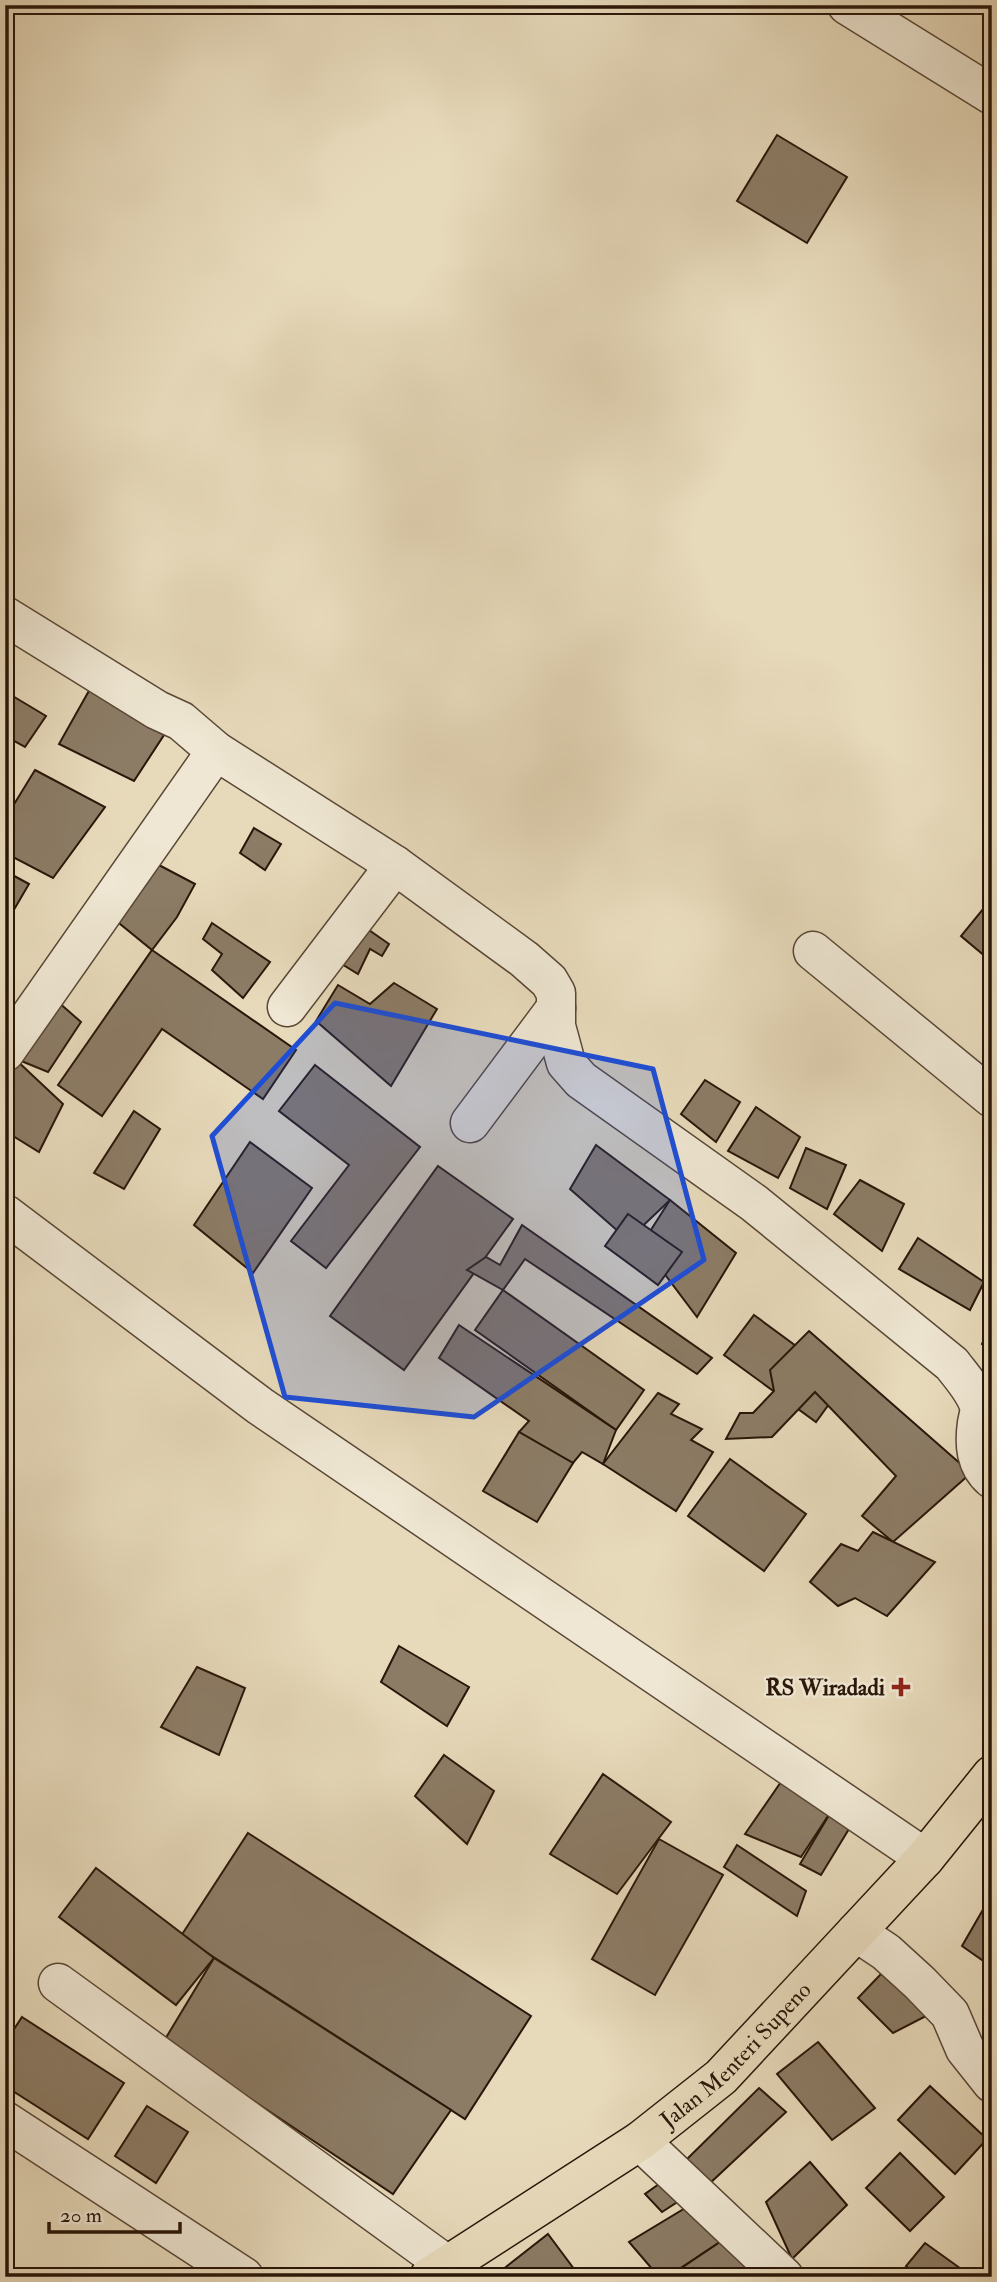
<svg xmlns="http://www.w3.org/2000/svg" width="997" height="2282" font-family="'IM FELL Double Pica',serif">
	<rect width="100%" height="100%" fill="#e7dabb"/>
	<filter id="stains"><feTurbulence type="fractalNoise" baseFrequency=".00286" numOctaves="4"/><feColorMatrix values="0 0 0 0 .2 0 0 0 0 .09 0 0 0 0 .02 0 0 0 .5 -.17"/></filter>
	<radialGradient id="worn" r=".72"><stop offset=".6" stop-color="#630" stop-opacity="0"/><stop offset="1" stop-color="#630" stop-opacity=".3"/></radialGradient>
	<g fill="#8c7c66" stroke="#2a1609" stroke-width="2">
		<path d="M 777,135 L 847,177 L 807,243 L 737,201 Z"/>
		<path d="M 90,689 L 164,735 L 134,781 L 59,744 Z"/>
		<path d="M 6,692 L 46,716 L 25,747 L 5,736 Z"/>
		<path d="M 35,770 L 105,807 L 53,878 L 5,853 L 5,819 Z"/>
		<path d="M 254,828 L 281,844 L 265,870 L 240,853 Z"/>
		<path d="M 157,864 L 195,884 L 177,917 L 152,950 L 114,919 Z"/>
		<path d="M 5,871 L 29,884 L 5,925 Z"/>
		<path d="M 992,898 L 992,962 L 961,936 Z"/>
		<path d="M 356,921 L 389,944 L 382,956 L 370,949 L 358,974 L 332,958 Z"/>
		<path d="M 212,923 L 270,962 L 243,998 L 212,970 L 222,954 L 203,939 Z"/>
		<path d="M 152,950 L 296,1050 L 263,1099 L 162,1029 L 102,1116 L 58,1085 Z"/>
		<path d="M 394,983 L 437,1009 L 391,1086 L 316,1021 L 338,985 L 370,1004 Z"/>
		<path d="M 57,1001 L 81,1022 L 48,1072 L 14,1058 Z"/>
		<path d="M 14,1058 L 63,1104 L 39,1152 L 5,1131 L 5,1073 Z"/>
		<path d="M 315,1065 L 420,1147 L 326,1268 L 291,1241 L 349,1165 L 279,1111 Z"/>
		<path d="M 705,1080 L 740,1102 L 716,1142 L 681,1114 Z"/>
		<path d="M 756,1107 L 800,1137 L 778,1178 L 728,1151 Z"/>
		<path d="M 134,1111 L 160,1129 L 124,1189 L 94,1173 Z"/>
		<path d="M 250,1142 L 312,1188 L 253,1273 L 194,1225 Z"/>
		<path d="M 596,1145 L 670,1200 L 628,1240 L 570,1189 Z"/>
		<path d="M 806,1148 L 846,1165 L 827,1209 L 790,1188 Z"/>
		<path d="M 438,1166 L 513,1219 L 404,1370 L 330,1316 Z"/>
		<path d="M 860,1180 L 904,1204 L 882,1251 L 834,1214 Z"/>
		<path d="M 670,1200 L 736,1253 L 697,1317 L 642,1244 Z"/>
		<path d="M 628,1214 L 682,1252 L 658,1285 L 605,1246 Z"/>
		<path d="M 522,1225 L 712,1358 L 697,1374 L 525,1259 L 503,1290 L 467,1270 L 486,1257 L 500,1265 Z"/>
		<path d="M 918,1238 L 984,1282 L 970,1310 L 899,1269 Z"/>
		<path d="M 503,1290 L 644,1390 L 616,1430 L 475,1330 Z"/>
		<path d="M 754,1315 L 845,1382 L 816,1422 L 724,1355 Z"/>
		<path d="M 992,1320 L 992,1349 L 982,1344 Z"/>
		<path d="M 459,1325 L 616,1430 L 603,1464 L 582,1452 L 573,1463 L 519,1432 L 529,1421 L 439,1358 Z"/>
		<path d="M 809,1331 L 971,1473 L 893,1542 L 862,1516 L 896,1476 L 815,1392 L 772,1437 L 726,1439 L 740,1413 L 753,1413 L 774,1391 L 770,1370 Z"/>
		<path d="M 658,1393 L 679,1404 L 671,1414 L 702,1429 L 691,1440 L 713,1452 L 676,1511 L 603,1464 Z"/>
		<path d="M 519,1432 L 573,1463 L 537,1522 L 483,1491 Z"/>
		<path d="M 730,1459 L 806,1514 L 764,1571 L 688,1516 Z"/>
		<path d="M 873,1532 L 935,1562 L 887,1616 L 855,1598 L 838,1606 L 810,1582 L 841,1544 L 858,1551 Z"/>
		<path d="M 399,1646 L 469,1687 L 447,1726 L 381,1682 Z"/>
		<path d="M 197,1667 L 245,1688 L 219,1755 L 161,1727 Z"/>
		<path d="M 444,1755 L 494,1791 L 467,1844 L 415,1796 Z"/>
		<path d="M 603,1774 L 671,1822 L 617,1894 L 550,1854 Z"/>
		<path d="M 783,1779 L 832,1810 L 801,1857 L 745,1834 Z"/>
		<path d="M 832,1810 L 852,1824 L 821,1875 L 800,1864 Z"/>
		<path d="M 248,1833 L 531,2016 L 465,2119 L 181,1936 Z"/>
		<path d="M 659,1839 L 723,1875 L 655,1995 L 592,1959 Z"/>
		<path d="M 737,1845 L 806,1891 L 797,1916 L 724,1867 Z"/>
		<path d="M 96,1868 L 214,1958 L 176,2005 L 59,1917 Z"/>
		<path d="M 992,1894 L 992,1967 L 962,1946 Z"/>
		<path d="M 214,1958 L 451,2110 L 393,2194 L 164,2041 Z"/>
		<path d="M 882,1973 L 928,2015 L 893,2033 L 858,1998 Z"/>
		<path d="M 22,2017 L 124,2083 L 88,2139 L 5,2086 L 5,2043 Z"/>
		<path d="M 818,2042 L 875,2108 L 832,2140 L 777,2074 Z"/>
		<path d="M 930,2086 L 987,2139 L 955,2174 L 898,2120 Z"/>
		<path d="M 759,2088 L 786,2112 L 708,2185 L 685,2161 Z"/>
		<path d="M 147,2106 L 188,2132 L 156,2183 L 115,2156 Z"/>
		<path d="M 900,2153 L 944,2197 L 910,2231 L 866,2188 Z"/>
		<path d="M 810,2162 L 847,2205 L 792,2259 L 766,2202 Z"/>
		<path d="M 666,2179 L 682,2199 L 662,2212 L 645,2194 Z"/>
		<path d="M 692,2204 L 726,2238 L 667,2277 L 659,2277 L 629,2242 Z"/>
		<path d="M 548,2234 L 580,2277 L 493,2277 Z"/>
		<path d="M 726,2238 L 752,2277 L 668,2277 Z"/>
		<path d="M 925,2243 L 971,2276 L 919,2277 L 906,2266 Z"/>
	</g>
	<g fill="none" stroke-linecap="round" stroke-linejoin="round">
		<g stroke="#594736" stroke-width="41">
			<g id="minor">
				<path d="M 847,5 L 992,95"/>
				<path d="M 5,616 L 157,710 L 181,721 L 216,751 L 395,865 L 524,959 L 549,981 L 556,993 L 556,1026 L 566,1063 L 581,1080 L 754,1203 L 952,1364 C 961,1376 975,1391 979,1406 C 980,1411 978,1418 977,1423 C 974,1444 975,1464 992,1479"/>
				<path d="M 813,951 L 992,1098"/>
				<path d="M 287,1007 L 395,865"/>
				<path d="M 5,1052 L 216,751"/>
				<path d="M 470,1123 L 556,1008"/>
				<path d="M 5,1214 L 260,1406 L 925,1858"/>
				<path d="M 856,1932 L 886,1952 L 920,1983 L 950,2014 L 965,2049 L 992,2083"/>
				<path d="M 58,1983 L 447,2265"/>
				<path d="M 5,2121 L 244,2277"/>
				<path d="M 640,2141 L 784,2277"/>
			</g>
		</g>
		<g stroke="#2a1609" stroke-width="41">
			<g id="major">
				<path id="s1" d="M 429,2277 L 640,2141 L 721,2077 L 925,1858 L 992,1775"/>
			</g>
		</g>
		<use href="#minor" stroke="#efe7d3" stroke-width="38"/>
		<use href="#major" stroke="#e7dabb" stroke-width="38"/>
	</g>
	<path fill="#1d4ed8" fill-opacity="0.2" stroke="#1d4ed8" stroke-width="5" stroke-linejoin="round" d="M 335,1003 L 653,1069 L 704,1260 L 474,1417 L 285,1397 L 212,1136 Z"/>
	<path fill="#8f2418" stroke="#efe7d3" stroke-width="2.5" d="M897.5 1676.5h7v7h7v7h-7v7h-7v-7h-7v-7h7z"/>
	<g text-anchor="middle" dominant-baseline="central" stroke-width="5" stroke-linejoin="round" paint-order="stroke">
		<g font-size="23" font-weight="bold" fill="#2a1609" stroke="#efe7d3" text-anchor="end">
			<text x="885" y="1687">RS Wiradadi</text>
		</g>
		<g font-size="23" fill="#2a1609" stroke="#efe7d3">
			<text stroke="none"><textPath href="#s1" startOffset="380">Jalan Menteri Supeno</textPath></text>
		</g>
	</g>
	<rect width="997" height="2282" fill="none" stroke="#e7dabb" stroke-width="28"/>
	<rect x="7" y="7" width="983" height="2268" fill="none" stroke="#2a1609" stroke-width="3.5"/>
	<rect x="14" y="14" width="969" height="2254" fill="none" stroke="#2a1609" stroke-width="2"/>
	<path d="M49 2222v10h131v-10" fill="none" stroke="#2a1609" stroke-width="3.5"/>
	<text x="60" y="2222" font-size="21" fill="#2a1609" stroke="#efe7d3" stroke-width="5" paint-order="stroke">20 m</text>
	<rect width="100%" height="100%" filter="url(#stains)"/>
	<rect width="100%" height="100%" fill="url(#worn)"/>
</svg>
